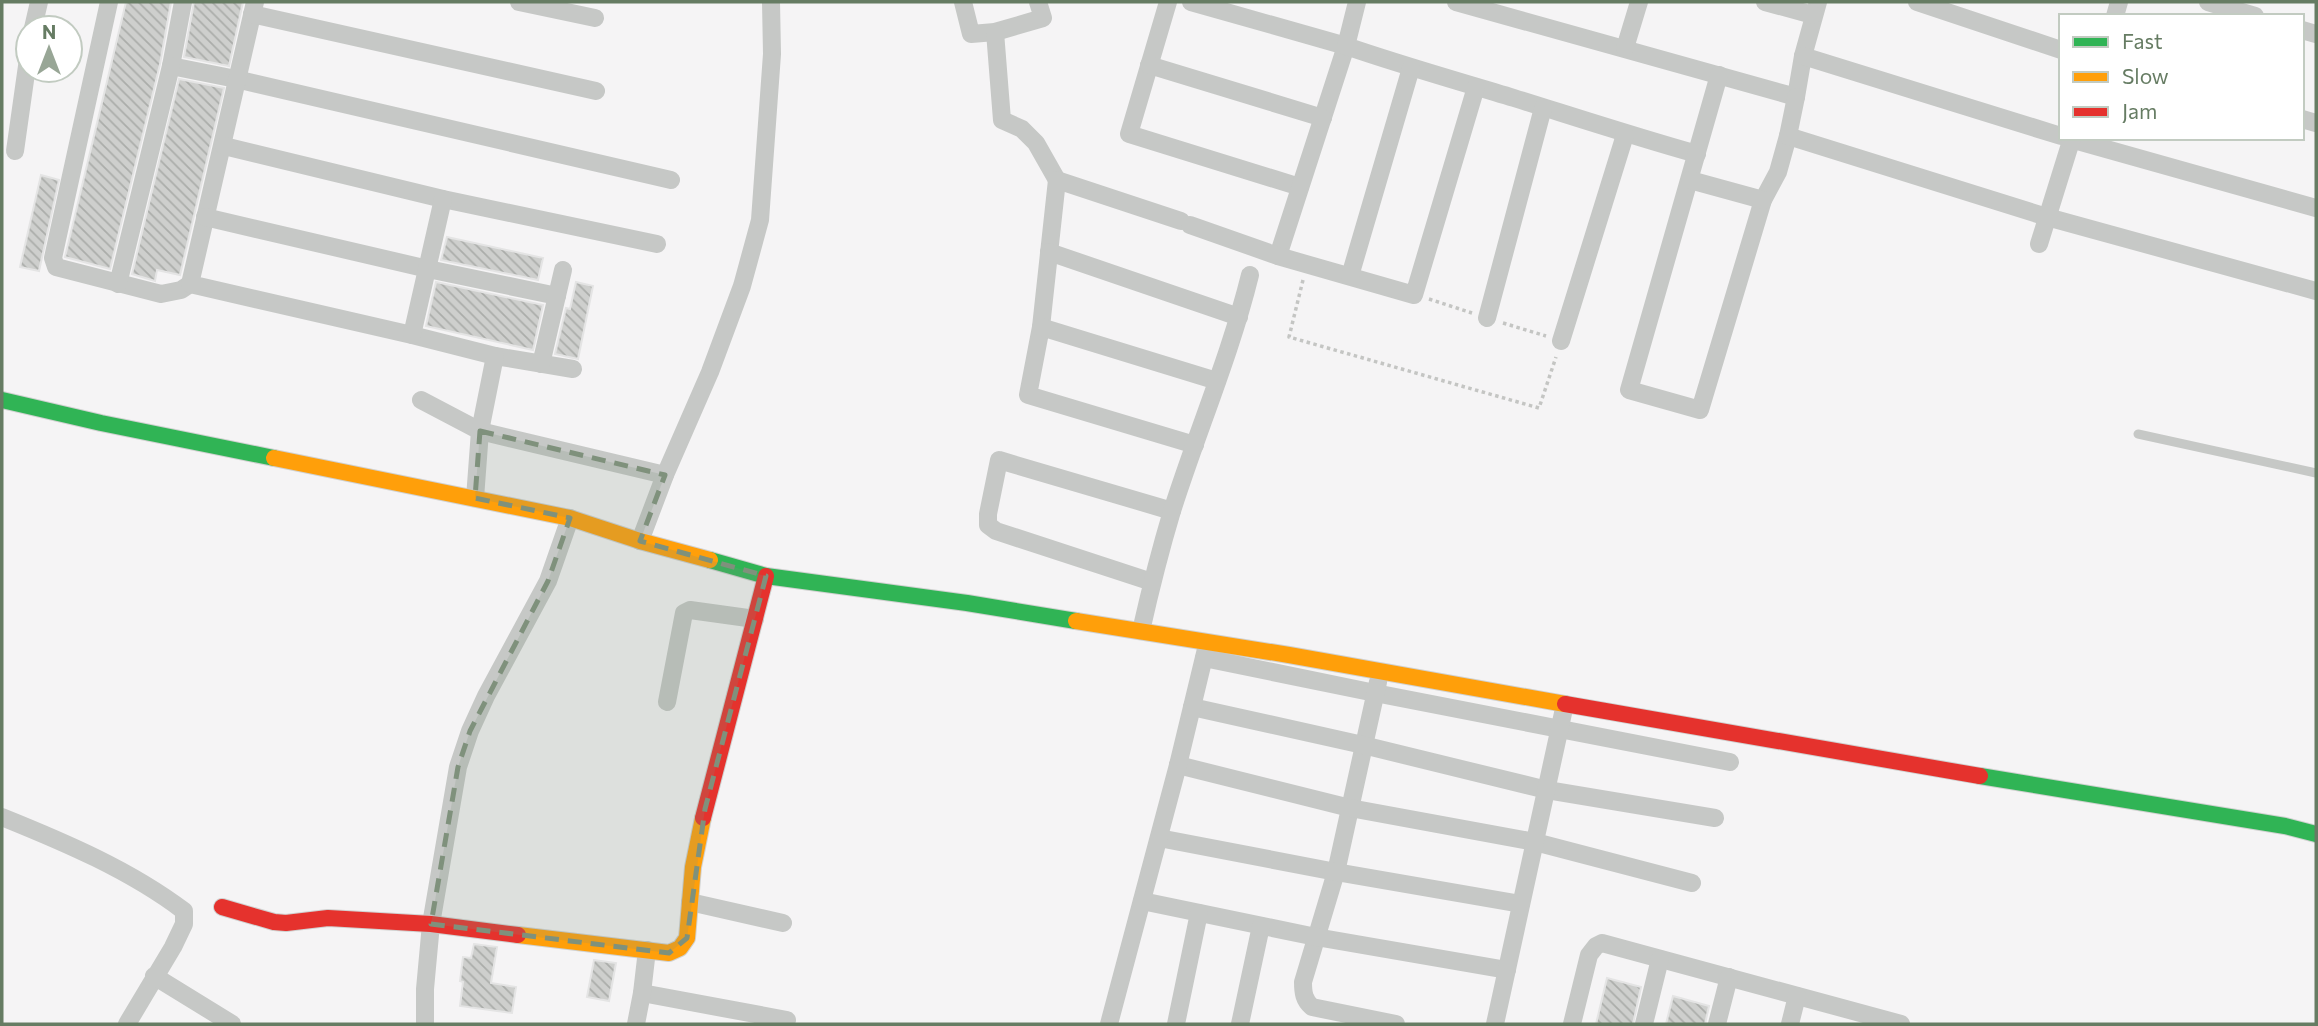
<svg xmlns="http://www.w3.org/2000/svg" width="2318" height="1026" font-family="Commissioner,sans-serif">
	<defs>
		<pattern id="building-back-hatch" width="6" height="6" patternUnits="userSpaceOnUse" patternTransform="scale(1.75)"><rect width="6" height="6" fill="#cecfcd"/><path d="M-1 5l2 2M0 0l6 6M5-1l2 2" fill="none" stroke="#abadaa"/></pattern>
	</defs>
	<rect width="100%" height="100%" fill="#f5f4f5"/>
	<g fill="url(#building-back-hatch)" stroke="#e4e4e4" stroke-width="2">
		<path d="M 126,2 L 171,2 L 160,64 L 110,269 L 65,257 Z"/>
		<path d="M 194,2 L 243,2 L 229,66 L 184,57 Z"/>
		<path d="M 179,79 L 224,88 L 180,275 L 157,270 L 155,281 L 132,274 Z"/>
		<path d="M 41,175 L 59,180 L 39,271 L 20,267 Z"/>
		<path d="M 447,237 L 543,258 L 538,280 L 441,260 Z"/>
		<path d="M 436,282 L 543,305 L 533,350 L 426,326 Z"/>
		<path d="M 576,282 L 593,286 L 578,359 L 555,354 L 566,308 L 570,309 Z"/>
		<path d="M 474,944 L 497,947 L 491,983 L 516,987 L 512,1013 L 460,1006 L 463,982 L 460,981 L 463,957 L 471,958 Z"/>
		<path d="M 594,960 L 616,963 L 609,1001 L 587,997 Z"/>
		<path d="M 1607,978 L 1641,987 L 1633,1024 L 1596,1024 Z"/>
		<path d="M 1673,996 L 1709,1006 L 1705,1024 L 1666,1024 Z"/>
	</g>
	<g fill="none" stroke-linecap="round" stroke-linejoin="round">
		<g stroke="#d0d1d0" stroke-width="18">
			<g id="fast">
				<path d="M 2,400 L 101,423 L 274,458"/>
				<path d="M 710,560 L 766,576 L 967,603 L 1076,621"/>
				<path d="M 1980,776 L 2285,826 L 2316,834"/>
			</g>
		</g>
		<g stroke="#d0d1d0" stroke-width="18">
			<g id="slow">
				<path d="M 274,458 L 570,518 L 640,541 L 710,560"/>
				<path d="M 1076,621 L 1289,655 L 1565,704"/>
				<path d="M 518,935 L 669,953 L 680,948 L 687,938 L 693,867 L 703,818"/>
			</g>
		</g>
		<g stroke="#d0d1d0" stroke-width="18">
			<g id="jam">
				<path d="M 1565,704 L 1980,776"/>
				<path d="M 703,818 L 766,576"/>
				<path d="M 222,907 L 274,922 L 286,923 L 328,918 L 431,924 L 518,935"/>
			</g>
		</g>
		<g stroke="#c4c5c3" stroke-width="3.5" stroke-dasharray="3.5 3.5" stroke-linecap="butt">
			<path d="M 1303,280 L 1289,337 L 1539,408 L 1556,357"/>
			<path d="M 1429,299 L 1472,313"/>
			<path d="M 1503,323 L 1546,336"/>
		</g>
		<path stroke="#c6c8c6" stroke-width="9" d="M 2138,434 L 2316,473"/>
		<g stroke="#c6c8c6" stroke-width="18">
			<path d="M 109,2 L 53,258 L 56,267 L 161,294 L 181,290 L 190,284"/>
			<path d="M 183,2 L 171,66 L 236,79 L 671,180"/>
			<path d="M 255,2 C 234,96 212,190 190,284 L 412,335 L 495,356 L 573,369"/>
			<path d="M 519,2 L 595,18"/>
			<path d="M 963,2 L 971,34 L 995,32 L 1043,18 L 1038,2"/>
			<path d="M 1168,2 L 1129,134 L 1300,187"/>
			<path d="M 1191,2 L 1346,46 L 1278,256"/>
			<path d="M 1357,2 L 1346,46 C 1401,65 1458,81 1514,98 C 1575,117 1636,137 1697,154"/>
			<path d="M 1456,2 L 1796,97 L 1803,56 L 1818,2"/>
			<path d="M 1765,2 L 1813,15"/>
			<path d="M 1917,2 L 2061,50"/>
			<path d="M 2208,2 L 2255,16"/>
			<path d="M 252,14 L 596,91"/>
			<path d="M 2115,16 L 2119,2"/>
			<path d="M 33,28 L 39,2"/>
			<path d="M 2302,30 L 2316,34"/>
			<path d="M 995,32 L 1002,120 L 1022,129 L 1036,143 L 1057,180"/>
			<path d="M 1625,48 L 1639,2"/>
			<path d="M 1803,56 L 2061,136"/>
			<path d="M 1149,65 L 1323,118"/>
			<path d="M 1719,75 L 1629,390 L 1700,410 L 1763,200 L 1778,172 L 1788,136"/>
			<path d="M 1796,97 L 1788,136 L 2047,217 L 2316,291"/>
			<path d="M 2302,119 L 2316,123"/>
			<path d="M 2067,138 L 2316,208"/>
			<path d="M 224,146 L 443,199 L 657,244"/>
			<path d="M 15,151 L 28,59"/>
			<path d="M 1690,180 L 1763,200"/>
			<path d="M 205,217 L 428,269 L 557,296"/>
			<path d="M 1181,221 L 1057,180 L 1041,327 L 1028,395 L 1195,445"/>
			<path d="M 1190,225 L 1278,256 L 1414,295 L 1476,87"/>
			<path d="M 2039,244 L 2072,138"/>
			<path d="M 1049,252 L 1239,317"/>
			<path d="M 1350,276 L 1411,68"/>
			<path d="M 118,284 L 171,66"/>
			<path d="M 1487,318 L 1543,108"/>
			<path d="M 1041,327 L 1217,381"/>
			<path d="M 412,335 L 443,199"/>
			<path d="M 1561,341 L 1625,135"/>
			<path d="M 541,364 L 563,270"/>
			<path d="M 421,400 L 480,431 L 665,475"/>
			<path d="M 475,498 L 480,431 L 495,356"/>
			<path d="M 640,541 L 665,475 L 710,372 L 742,286 L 760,220 L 772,54 L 771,2"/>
			<path d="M 1152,582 L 996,531 L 988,525 L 988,514 L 999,460 L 1172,511"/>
			<path d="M 1141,631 C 1150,591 1160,551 1172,511 C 1197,432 1230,356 1250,275"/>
			<path d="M 1204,658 L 1375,693 L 1730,762"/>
			<path d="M 1378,682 L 1336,872 L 1303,982 C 1303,993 1304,1000 1312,1007 L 1396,1024"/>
			<path d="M 667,702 L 684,613 L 690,610 L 755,619"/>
			<path d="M 1192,707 L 1363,745 L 1547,790 L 1715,818"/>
			<path d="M 1178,765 L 1350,808 L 1535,842 L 1692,883"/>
			<path d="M 2,817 C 64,842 130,870 184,911 L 184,924 L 173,947 L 127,1024"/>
			<path d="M 1159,838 L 1336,872 L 1521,904"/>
			<path d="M 1142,901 L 1316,937 L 1507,970"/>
			<path d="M 690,902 L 783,923"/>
			<path d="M 154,976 L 232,1024"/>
			<path d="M 642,993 L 787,1020"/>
			<path d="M 425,1024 L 425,989 L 431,924 L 458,767 L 470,731 L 486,696 L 548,581 L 570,518"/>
			<path d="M 636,1024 L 642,993 L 647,950"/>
			<path d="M 1109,1024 L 1178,765 L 1206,649"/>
			<path d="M 1176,1024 L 1199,913"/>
			<path d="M 1240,1024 L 1261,926"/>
			<path d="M 1495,1024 L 1565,704"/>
			<path d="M 1572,1024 L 1589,955 L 1596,946 L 1602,943 L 1901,1024"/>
			<path d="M 1644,1024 L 1660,959"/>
			<path d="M 1717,1024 L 1729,977"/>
			<path d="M 1790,1024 L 1797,996"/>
		</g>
		<use href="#fast" stroke="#30b455" stroke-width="16"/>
		<use href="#slow" stroke="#ff9f0a" stroke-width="16"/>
		<use href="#jam" stroke="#e5322d" stroke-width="16"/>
	</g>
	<path fill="#7f917c" fill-opacity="0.2" stroke="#7f917c" stroke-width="5" stroke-dasharray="14 9" stroke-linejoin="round" d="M 480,431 L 665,475 L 640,541 L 766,576 L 705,809 L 687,938 L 669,953 L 431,924 L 458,767 L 470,731 L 548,581 L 570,518 L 475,498 Z"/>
	<rect width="2318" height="1026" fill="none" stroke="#667c63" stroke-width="7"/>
	<rect x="2059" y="14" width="245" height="126" fill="#ffffff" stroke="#c2cbc1" stroke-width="2"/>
	<rect x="2073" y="37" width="35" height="10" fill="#30b455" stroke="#c2cbc1" stroke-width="2"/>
	<text x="2122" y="49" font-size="21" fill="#667c63">Fast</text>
	<rect x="2073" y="72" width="35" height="10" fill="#ff9f0a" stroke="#c2cbc1" stroke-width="2"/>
	<text x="2122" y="84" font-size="21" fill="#667c63">Slow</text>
	<rect x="2073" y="107" width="35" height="10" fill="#e5322d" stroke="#c2cbc1" stroke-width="2"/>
	<text x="2122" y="119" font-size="21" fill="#667c63">Jam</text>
	<g transform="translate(49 49)"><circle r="33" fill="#ffffff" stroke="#c2cbc1" stroke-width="2"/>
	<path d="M0-5L12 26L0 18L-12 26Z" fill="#98a696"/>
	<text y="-10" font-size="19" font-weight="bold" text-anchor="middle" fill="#667c63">N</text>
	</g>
</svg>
